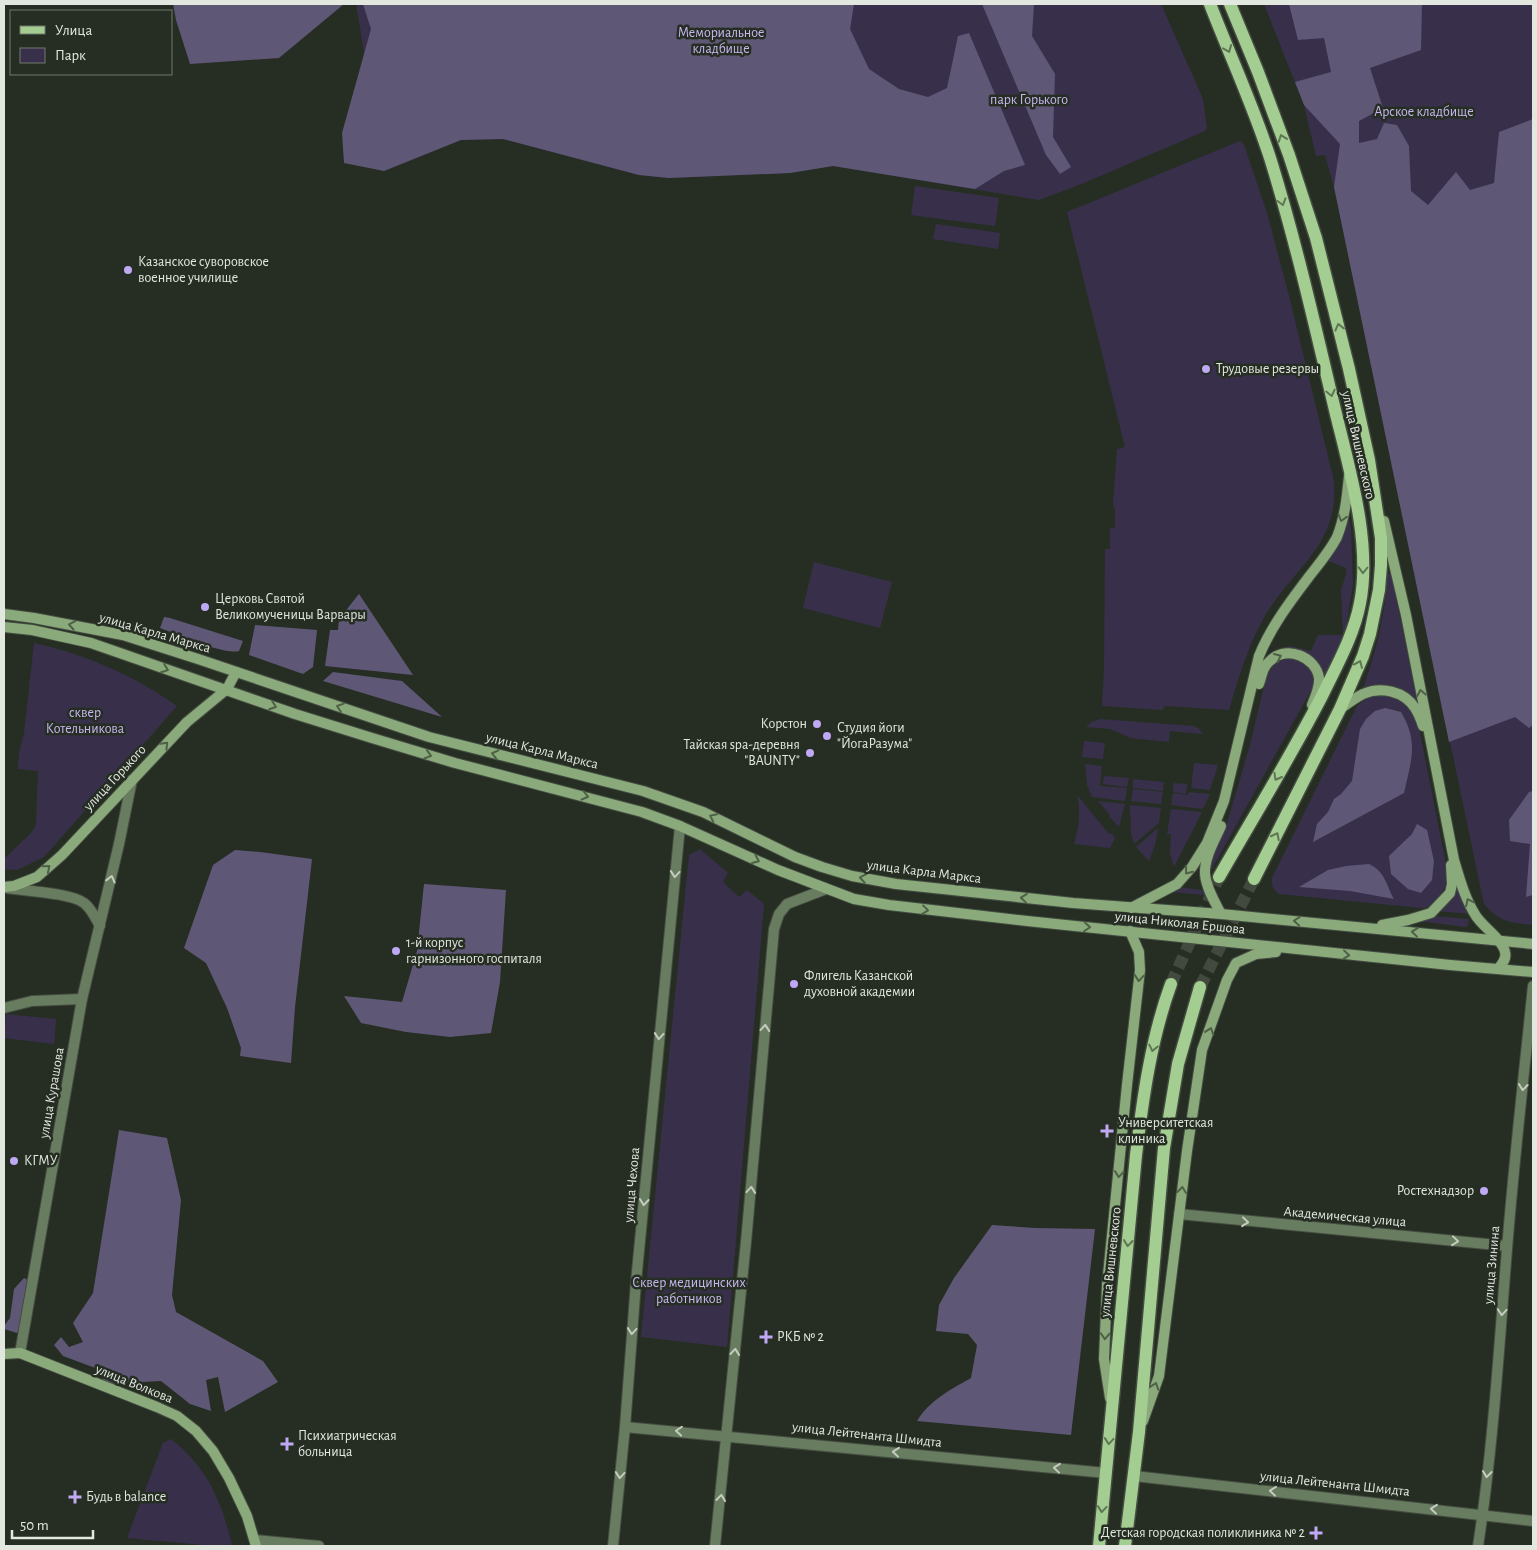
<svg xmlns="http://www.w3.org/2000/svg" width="1537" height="1550" font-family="'Alegreya Sans',sans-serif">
	<rect width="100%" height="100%" fill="#262e23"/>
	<g fill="#38304b">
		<path d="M 356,4 L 1161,4 L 1203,99 L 1207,128 L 1205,131 L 1084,183 L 1039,200 L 833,166 L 790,173 L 669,178 L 639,175 L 503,139 L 461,140 L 384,171 Z"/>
		<path d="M 1264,4 L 1533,4 L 1533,925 C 1509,922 1501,923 1484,904 L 1334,187 L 1325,155 L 1316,156 L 1304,105 Z"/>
		<path d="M 1240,141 L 1244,145 L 1267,213 L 1288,292 L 1333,477 C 1343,546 1289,569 1261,623 C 1246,651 1238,680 1229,710 L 1165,706 L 1162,710 L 1102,706 L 1104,670 L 1105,549 L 1110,549 L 1110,528 L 1115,528 L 1115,509 L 1113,504 L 1117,449 L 1125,447 L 1067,212 Z"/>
		<path d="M 915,186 L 999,198 L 995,226 L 911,215 Z"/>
		<path d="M 936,224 L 1000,233 L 998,249 L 933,239 Z"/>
		<path d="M 1349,517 L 1351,530 L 1353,584 L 1345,633 L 1343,633 L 1341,589 L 1346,575 L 1346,568 L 1328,561 L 1339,545 Z"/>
		<path d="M 814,562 L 892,582 L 880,628 L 803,608 Z"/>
		<path d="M 1391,573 L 1418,706 C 1404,685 1387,680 1363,689 C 1376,651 1386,614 1387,574 Z"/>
		<path d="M 1318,635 L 1344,635 L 1328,674 L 1324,675 C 1311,650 1304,654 1279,652 L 1281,648 L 1291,646 L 1311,651 Z"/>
		<path d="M 34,643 C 85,654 135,676 177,706 L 44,857 L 17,870 L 4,869 L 4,859 L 32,832 L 36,825 L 38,771 L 18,769 L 19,753 L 24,733 Z"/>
		<path d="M 1288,658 C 1304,660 1315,669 1314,685 L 1209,874 L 1211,863 L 1225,830 L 1250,745 L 1267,674 L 1275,663 Z"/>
		<path d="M 1380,694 L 1400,698 L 1417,718 L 1445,859 C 1449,885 1447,888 1430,907 L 1422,908 L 1279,894 C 1273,889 1271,885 1272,878 L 1357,706 L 1367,698 Z"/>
		<path d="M 1100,719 L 1194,726 L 1198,728 L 1203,734 L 1170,731 L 1169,742 L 1131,738 L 1110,729 L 1086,727 L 1092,722 Z"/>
		<path d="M 1084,741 L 1105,743 L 1103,759 L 1082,757 Z"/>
		<path d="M 1194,763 L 1218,765 L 1210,790 L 1191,788 Z"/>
		<path d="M 1085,764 L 1102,766 L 1100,786 L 1127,788 L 1125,801 L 1092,797 L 1087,785 Z"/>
		<path d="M 1104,776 L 1129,778 L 1127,787 L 1103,784 Z"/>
		<path d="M 1133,779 L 1164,782 L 1163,791 L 1133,788 Z"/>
		<path d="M 1174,783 L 1187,784 L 1186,794 L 1173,792 Z"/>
		<path d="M 1133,789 L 1163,792 L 1161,804 L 1131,801 Z"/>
		<path d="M 1189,792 L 1210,794 L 1203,809 L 1171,805 L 1173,793 L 1188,795 Z"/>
		<path d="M 1077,795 L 1109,834 L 1111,833 L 1115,838 L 1110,848 L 1074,844 C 1079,828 1081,811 1077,795 Z"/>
		<path d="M 1098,801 L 1125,804 L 1119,827 L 1109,816 L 1110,815 Z"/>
		<path d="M 1130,805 L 1161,808 L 1159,823 L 1134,844 L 1131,834 Z"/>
		<path d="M 1171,809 L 1202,812 L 1174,867 L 1170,853 L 1171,834 L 1167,834 Z"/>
		<path d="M 1158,828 L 1155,845 L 1149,861 L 1136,847 Z"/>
		<path d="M 700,849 L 728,873 L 723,882 L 739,897 L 747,890 L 764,904 L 727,1347 L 641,1337 L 689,855 Z"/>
		<path d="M 1453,860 L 1472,914 L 1437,911 L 1443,906 Z"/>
		<path d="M 1178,887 L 1202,890 L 1205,895 L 1171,892 Z"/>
		<path d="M 1432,916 L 1469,919 L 1468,925 L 1466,927 L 1418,921 Z"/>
		<path d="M 6,1014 L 56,1019 L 54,1044 L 4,1038 Z"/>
		<path d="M 171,1439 C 207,1467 222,1502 232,1546 L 215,1546 L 127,1538 L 163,1443 Z"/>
	</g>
	<g fill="#5f5776">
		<path d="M 173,4 L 344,4 L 279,58 L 190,64 L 176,20 Z"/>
		<path d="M 363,4 L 854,4 L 850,29 L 869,69 L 899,89 L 928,97 L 947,88 L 958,36 L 969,33 L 1025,165 L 1004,171 L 975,189 L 833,166 L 790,173 L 669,178 L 639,175 L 503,139 L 461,140 L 384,171 L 344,163 L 342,133 L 371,29 Z"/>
		<path d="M 982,4 L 1034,4 L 1032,36 L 1055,74 L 1053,137 L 1071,167 L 1060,174 L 1046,155 Z"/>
		<path d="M 1289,4 L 1422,4 L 1421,50 L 1370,68 L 1383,108 L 1359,121 L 1359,143 L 1377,139 L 1384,123 L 1397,125 L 1409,146 L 1411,191 L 1428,205 L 1456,172 L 1470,190 L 1494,183 L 1499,132 L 1533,119 L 1533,725 L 1529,728 L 1515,717 L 1449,742 L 1334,187 L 1340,144 L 1304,105 L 1295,82 L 1331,72 L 1324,38 L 1298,40 Z"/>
		<path d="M 359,594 L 413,675 L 325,666 L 330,630 L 338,630 L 339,619 Z"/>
		<path d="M 164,617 L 170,618 L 243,641 L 239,651 C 223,655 177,634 160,628 Z"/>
		<path d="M 255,625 L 317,630 L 313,667 L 303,674 L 249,655 Z"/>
		<path d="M 333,672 L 402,681 L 442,717 L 323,681 Z"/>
		<path d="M 1385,708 L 1401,712 C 1419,742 1411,761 1404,793 L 1313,842 L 1317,824 L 1328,812 L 1334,799 L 1341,794 L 1352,781 L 1360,729 L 1366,719 L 1375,711 Z"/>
		<path d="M 1533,791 L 1533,895 L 1526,897 L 1530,844 L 1510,841 L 1509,820 L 1529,792 Z"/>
		<path d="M 1417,824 L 1427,830 L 1434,861 L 1432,880 L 1421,893 L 1408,889 L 1391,874 L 1389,856 L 1412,834 Z"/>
		<path d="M 235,850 L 260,852 L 312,859 L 295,1007 L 291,1063 L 240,1056 L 241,1048 L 227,1008 L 206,963 L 184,948 L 213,865 Z"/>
		<path d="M 1369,864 C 1385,871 1386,885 1394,899 L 1350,891 L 1299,887 L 1328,870 L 1346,866 Z"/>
		<path d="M 424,884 L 506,890 L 500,982 L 491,1033 L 450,1037 L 406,1032 L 361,1023 L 344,996 L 402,1002 L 417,951 Z"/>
		<path d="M 119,1130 L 167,1138 L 181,1200 L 172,1295 L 176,1312 L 263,1361 L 278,1382 L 225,1412 L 218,1377 L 206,1380 L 211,1411 L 190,1404 L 161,1381 L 105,1384 L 98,1369 L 63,1356 L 54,1345 L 61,1337 L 69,1347 L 83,1342 L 73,1323 L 93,1293 Z"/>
		<path d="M 992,1225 L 1036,1228 L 1095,1229 L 1071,1435 L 917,1421 C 930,1400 950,1390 971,1378 L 977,1345 L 968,1334 L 936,1331 L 939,1305 L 954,1278 Z"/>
		<path d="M 24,1278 L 36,1283 L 31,1310 L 17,1333 L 4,1329 L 4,1326 L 10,1318 L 14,1289 Z"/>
	</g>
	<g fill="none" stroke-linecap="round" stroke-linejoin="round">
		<g stroke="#424a3f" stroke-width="12" stroke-dasharray="12 6" stroke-linecap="butt">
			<path d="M 1171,984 L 1219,877"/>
			<path d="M 1200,987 L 1254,879"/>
		</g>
		<g stroke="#444c41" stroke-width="12">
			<g id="minor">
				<path d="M 7,888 C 26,891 71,893 84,903 C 92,909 95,918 100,926"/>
				<path d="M 4,1008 L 32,1001 L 82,999"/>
				<path d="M 1179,1214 L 1507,1246"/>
				<path d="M 20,1353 L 82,999 L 119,844 L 132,780"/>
				<path d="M 625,1427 L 636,1282 L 680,826"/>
				<path d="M 1134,1476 L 1533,1521"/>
				<path d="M 715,1546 L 746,1242 L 774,929 L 779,914 L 787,904 L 826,889"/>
				<path d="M 1478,1546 C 1493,1448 1499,1348 1507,1249 C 1514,1161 1524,1074 1533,986"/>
			</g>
		</g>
		<g stroke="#444c41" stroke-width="12">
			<g id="tertiary">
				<path d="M 255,1540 L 319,1546"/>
				<path d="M 613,1546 L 625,1427 L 1106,1473"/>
			</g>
		</g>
		<g stroke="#444c41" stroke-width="12">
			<g id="secondary">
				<path d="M 1384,521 L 1406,615 L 1454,860 C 1460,880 1465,899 1476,916 C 1483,927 1503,940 1505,952 C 1507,959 1502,964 1498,969"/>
				<path d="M 4,614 L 34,618 L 123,635 L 198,659 L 429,737 L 643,791 L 703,812 L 795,857 L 822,867 L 852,876 L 896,884 L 1073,903 L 1221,914 L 1533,944"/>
				<path d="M 4,627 L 32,630 L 91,643 L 295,714 L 372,738 L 455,763 L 642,812 L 680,826 L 778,870 L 854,899 L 889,905 L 1027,921 L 1450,965 L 1533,972"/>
				<path d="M 1259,684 C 1262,675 1263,666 1271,660 C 1287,645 1316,657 1319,678 C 1320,687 1315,697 1312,705"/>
				<path d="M 1340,709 C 1347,704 1355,698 1363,694 C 1381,686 1404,691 1415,708 C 1419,714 1421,720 1423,726"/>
				<path d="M 1221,826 C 1215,840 1204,858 1205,874 C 1206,888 1215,902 1221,914"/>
				<path d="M 4,887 L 14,886 L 37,877 L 62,855 L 187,722 L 227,689 L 236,672"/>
				<path d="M 1131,908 L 1177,884 L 1192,867 L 1207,843 L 1224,801 L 1259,656 C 1271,627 1289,603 1308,578 C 1318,565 1330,551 1337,537 C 1345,517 1347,497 1349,476"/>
				<path d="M 1382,925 L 1408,920 L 1431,913 L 1450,893 L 1452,884 L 1451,865"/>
				<path d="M 4,1354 L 20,1353 L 157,1407 L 177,1416 L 196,1431 L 213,1451 L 229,1478 L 247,1516 L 256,1546"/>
				<path d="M 1110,1398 L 1104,1359 L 1107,1285 L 1127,1085 L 1140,970 L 1139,952 L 1130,931"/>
				<path d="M 1143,1421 L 1159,1376 L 1187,1151 L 1202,1050 L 1227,980 L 1236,963 L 1256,954 L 1276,952"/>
			</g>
		</g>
		<g stroke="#444c41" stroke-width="15">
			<g id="primary">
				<path d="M 1210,4 C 1230,56 1254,107 1271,161 C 1296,242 1315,326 1335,410 C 1349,468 1372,543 1360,603 C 1354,635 1337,665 1323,694 C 1291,756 1254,816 1219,877"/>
				<path d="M 1230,4 L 1258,72 L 1289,155 L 1316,238 L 1349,369 L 1369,460 L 1381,538 L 1381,565 L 1379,590 L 1370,634 L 1363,656 L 1340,709 L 1254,879"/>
				<path d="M 1099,1546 L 1136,1155 C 1143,1097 1151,1039 1171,984"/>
				<path d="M 1125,1546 L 1139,1432 L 1164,1148 L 1178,1064 L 1200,987"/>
			</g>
		</g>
		<use href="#minor" stroke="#687c5f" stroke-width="10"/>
		<use href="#tertiary" stroke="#687c5f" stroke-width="10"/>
		<use href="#secondary" stroke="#8aaa7b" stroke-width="10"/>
		<use href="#primary" stroke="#a4ce91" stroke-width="12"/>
	</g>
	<defs><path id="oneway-chevron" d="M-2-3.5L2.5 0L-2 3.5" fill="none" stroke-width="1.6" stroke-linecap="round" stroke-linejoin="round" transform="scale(1.25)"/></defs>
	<g stroke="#5f7654">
		<use href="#oneway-chevron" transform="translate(1228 49) rotate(68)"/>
		<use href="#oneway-chevron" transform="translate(1282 138) rotate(-110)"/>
		<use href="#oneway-chevron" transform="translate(1282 202) rotate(74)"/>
		<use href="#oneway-chevron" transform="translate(1339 327) rotate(-104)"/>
		<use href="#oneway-chevron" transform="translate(1331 393) rotate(77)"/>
		<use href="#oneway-chevron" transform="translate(1363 570) rotate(91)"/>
		<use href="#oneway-chevron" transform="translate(1359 664) rotate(-66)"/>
		<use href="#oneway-chevron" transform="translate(1277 777) rotate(120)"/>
		<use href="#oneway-chevron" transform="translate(1276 836) rotate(-63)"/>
		<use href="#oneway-chevron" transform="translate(1153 1048) rotate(102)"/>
		<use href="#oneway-chevron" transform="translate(1128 1243) rotate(96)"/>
		<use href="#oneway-chevron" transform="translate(1109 1441) rotate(95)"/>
		<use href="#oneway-chevron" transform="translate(1102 1509) rotate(95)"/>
	</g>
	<g stroke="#4e6046">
		<use href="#oneway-chevron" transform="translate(1342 518) rotate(107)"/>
		<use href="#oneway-chevron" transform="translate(72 625) rotate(-169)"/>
		<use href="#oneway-chevron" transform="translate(1278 657) rotate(-25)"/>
		<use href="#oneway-chevron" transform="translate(165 669) rotate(21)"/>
		<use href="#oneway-chevron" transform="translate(1421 693) rotate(-101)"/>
		<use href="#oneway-chevron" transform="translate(273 706) rotate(20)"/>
		<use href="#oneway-chevron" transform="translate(340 707) rotate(-161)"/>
		<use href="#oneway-chevron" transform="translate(165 745) rotate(-46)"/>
		<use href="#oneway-chevron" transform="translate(495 754) rotate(-166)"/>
		<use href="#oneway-chevron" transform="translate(428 755) rotate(17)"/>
		<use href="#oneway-chevron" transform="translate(585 796) rotate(14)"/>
		<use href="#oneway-chevron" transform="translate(713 817) rotate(-154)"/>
		<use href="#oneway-chevron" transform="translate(756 860) rotate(24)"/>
		<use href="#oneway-chevron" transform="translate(47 868) rotate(-40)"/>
		<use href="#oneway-chevron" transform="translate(1188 871) rotate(128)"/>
		<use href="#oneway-chevron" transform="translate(863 878) rotate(-170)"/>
		<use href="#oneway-chevron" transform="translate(1024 898) rotate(-174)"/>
		<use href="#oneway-chevron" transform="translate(1469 902) rotate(-116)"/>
		<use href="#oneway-chevron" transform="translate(925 910) rotate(7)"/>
		<use href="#oneway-chevron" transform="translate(1297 921) rotate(-175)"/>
		<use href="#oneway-chevron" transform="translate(1087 927) rotate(5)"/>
		<use href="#oneway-chevron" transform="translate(1415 932) rotate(-174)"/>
		<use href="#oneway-chevron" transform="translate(1346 955) rotate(6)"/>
		<use href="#oneway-chevron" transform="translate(1139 978) rotate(95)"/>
		<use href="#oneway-chevron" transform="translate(1210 1031) rotate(-71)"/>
		<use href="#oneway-chevron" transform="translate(1119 1174) rotate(96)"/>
		<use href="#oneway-chevron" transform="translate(1182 1190) rotate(-83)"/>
		<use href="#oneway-chevron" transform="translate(1105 1336) rotate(93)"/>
		<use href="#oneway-chevron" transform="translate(1155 1386) rotate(-71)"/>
	</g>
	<g stroke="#c4ccbf">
		<use href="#oneway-chevron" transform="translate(675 874) rotate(95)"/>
		<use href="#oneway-chevron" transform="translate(111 879) rotate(-76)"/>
		<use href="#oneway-chevron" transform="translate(765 1028) rotate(-85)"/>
		<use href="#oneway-chevron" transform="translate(659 1036) rotate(95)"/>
		<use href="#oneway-chevron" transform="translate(1523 1087) rotate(96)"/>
		<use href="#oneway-chevron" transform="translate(751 1190) rotate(-85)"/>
		<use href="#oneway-chevron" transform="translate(644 1202) rotate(96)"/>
		<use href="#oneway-chevron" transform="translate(1245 1222) rotate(6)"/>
		<use href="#oneway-chevron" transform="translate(1455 1241) rotate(6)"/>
		<use href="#oneway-chevron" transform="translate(1502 1312) rotate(94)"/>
		<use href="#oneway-chevron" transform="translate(632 1331) rotate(95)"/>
		<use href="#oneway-chevron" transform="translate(735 1352) rotate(-84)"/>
		<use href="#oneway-chevron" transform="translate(679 1431) rotate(-175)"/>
		<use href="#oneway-chevron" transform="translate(896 1452) rotate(-174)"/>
		<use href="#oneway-chevron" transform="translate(1057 1468) rotate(-174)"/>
		<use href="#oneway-chevron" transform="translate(1487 1474) rotate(96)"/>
		<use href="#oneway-chevron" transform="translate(620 1475) rotate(95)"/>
		<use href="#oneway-chevron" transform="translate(1273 1491) rotate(-174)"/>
		<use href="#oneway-chevron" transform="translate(721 1498) rotate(-84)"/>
		<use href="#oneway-chevron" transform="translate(1434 1509) rotate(-174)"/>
	</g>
	<g fill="#bfa9f4" stroke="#262e23" stroke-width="2">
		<circle cx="128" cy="270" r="5"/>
		<circle cx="1206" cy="369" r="5"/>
		<circle cx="205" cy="607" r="5"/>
		<circle cx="817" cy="724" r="5"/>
		<circle cx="827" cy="736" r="5"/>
		<circle cx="810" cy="753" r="5"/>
		<circle cx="396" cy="951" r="5"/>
		<circle cx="794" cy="984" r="5"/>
		<path d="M1104.5 1123.5h5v5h5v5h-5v5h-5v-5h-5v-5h5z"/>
		<circle cx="14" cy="1161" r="5"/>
		<circle cx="1484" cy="1191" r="5"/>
		<path d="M763.5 1329.5h5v5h5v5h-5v5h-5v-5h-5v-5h5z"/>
		<path d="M284.5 1436.5h5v5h5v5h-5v5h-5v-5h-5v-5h5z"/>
		<path d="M72.5 1489.5h5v5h5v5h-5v5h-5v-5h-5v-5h5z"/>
		<path d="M1313.5 1525.5h5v5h5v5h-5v5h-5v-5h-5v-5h5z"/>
	</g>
	<g text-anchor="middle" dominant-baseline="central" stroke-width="5" stroke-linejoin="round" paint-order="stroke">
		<g font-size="14" fill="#c7b7f0" stroke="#262e23">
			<text x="721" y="33">Мемориальное<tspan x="721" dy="16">кладбище</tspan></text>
			<text x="1029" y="100">парк Горького</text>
			<text x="1424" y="112">Арское кладбище</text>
			<text x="85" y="713">сквер<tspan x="85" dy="16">Котельникова</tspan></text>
			<text x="689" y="1283">Сквер медицинских<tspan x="689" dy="16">работников</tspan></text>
		</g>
		<g font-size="14" fill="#e2e7df" stroke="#262e23" text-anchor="start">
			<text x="138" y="262">Казанское суворовское<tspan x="138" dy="16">военное училище</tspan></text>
			<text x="1216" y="369">Трудовые резервы</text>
			<text x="215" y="599">Церковь Святой<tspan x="215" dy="16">Великомученицы Варвары</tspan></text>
			<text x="807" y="724" text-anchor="end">Корстон</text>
			<text x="837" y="728">Студия йоги<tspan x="837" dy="16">"ЙогаРазума"</tspan></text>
			<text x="800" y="745" text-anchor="end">Тайская spa-деревня<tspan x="800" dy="16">"BAUNTY"</tspan></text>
			<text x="406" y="943">1-й корпус<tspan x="406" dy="16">гарнизонного госпиталя</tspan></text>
			<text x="804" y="976">Флигель Казанской<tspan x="804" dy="16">духовной академии</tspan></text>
			<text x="1118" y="1123">Университетская<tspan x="1118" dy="16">клиника</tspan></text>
			<text x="24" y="1161">КГМУ</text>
			<text x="1474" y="1191" text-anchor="end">Ростехнадзор</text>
			<text x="777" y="1337">РКБ № 2</text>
			<text x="298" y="1436">Психиатрическая<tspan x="298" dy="16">больница</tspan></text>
			<text x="86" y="1497">Будь в balance</text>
			<text x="1305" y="1533" text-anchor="end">Детская городская поликлиника № 2</text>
		</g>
		<g font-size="14" fill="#e2e7df" stroke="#262e23">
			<text transform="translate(1358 445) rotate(77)">улица Вишневского</text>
			<text transform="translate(155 633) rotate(16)">улица Карла Маркса</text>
			<text transform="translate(542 751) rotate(14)">улица Карла Маркса</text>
			<text transform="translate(115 778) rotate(-47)">улица Горького</text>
			<text transform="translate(924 872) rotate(7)">улица Карла Маркса</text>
			<text transform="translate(1180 923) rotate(6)">улица Николая Ершова</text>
			<text transform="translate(52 1093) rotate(-80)">улица Курашова</text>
			<text transform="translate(632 1185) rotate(-85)">улица Чехова</text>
			<text transform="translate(1345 1217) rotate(5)">Академическая улица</text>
			<text transform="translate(1111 1262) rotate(-84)">улица Вишневского</text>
			<text transform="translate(1492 1265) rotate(-85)">улица Зинина</text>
			<text transform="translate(134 1384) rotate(22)">улица Волкова</text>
			<text transform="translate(867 1435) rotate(6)">улица Лейтенанта Шмидта</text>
			<text transform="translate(1335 1484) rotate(6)">улица Лейтенанта Шмидта</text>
		</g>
	</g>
	<rect width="1537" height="1550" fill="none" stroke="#e2e7df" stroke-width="10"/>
	<rect x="10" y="10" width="162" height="65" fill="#262e23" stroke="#71786e"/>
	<rect x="20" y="26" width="25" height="8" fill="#a4ce91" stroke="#71786e"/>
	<text x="55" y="35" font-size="15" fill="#e2e7df">Улица</text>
	<rect x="20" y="48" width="25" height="15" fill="#38304b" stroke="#71786e"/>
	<text x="55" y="60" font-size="15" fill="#e2e7df">Парк</text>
	<path d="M12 1530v8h81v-8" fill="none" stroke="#e2e7df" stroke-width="2.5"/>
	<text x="20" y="1530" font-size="15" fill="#e2e7df" stroke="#262e23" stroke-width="4" paint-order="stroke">50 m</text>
</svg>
